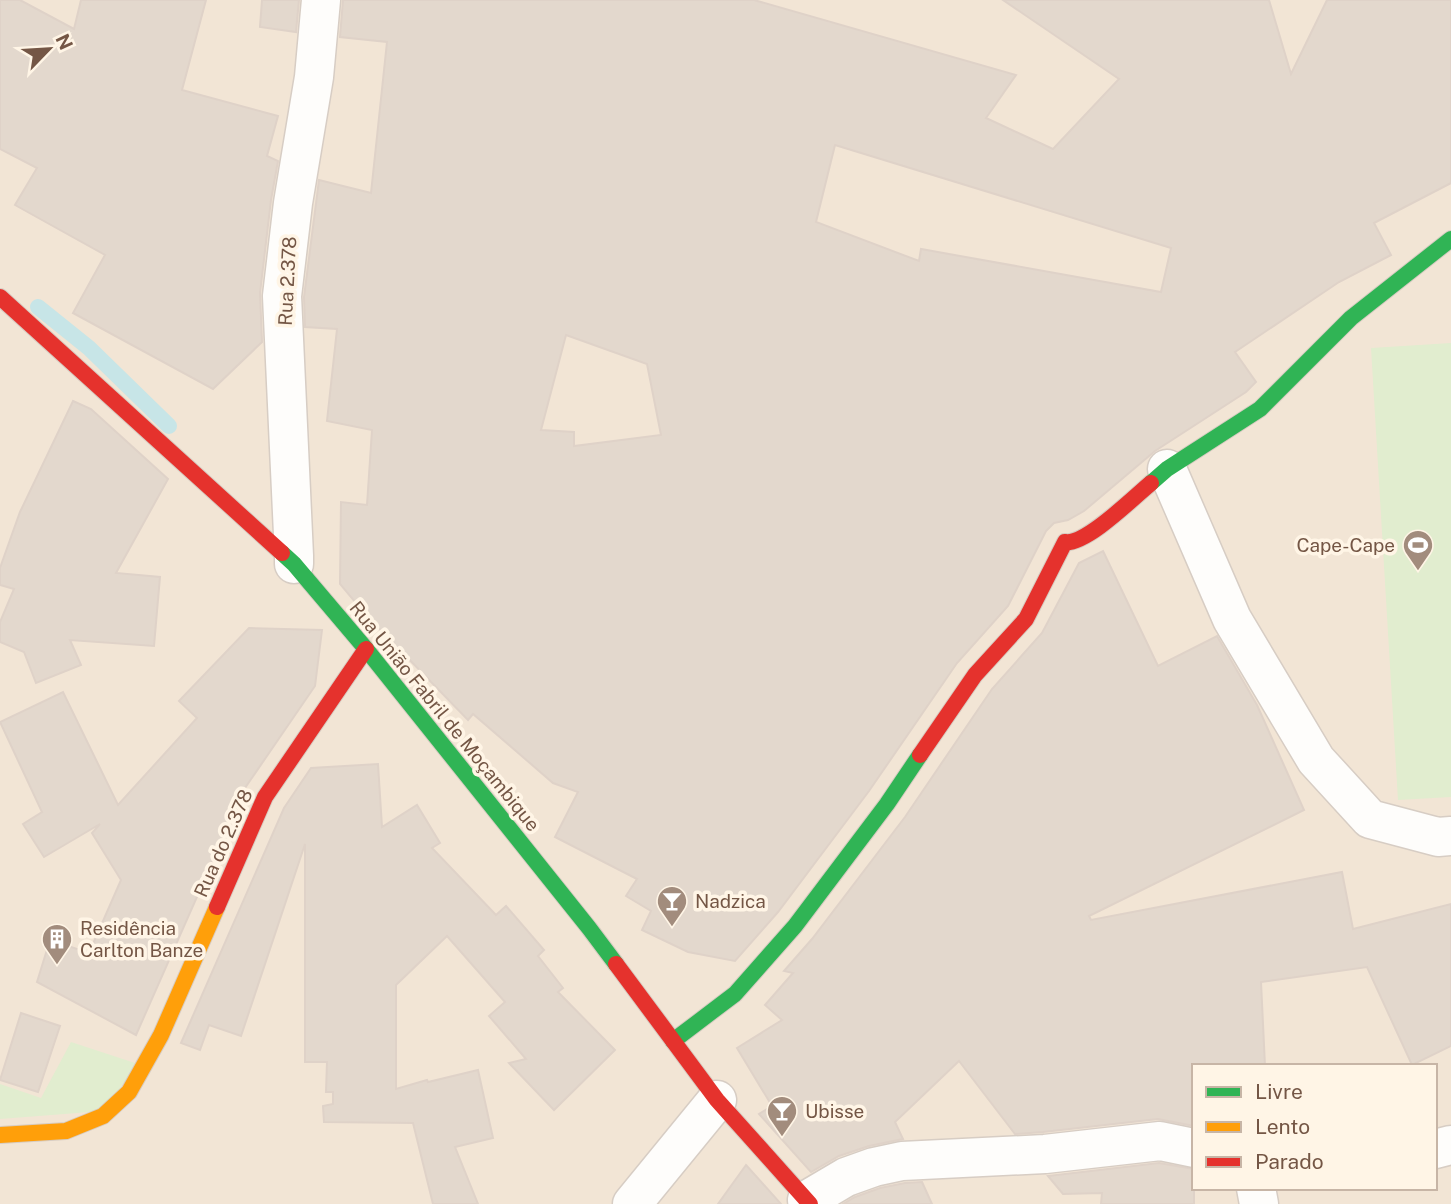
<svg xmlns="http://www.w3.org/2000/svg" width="1451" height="1204" font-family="'Public Sans',sans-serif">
	<rect width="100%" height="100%" fill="#f6f0e6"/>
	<path fill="#f2e5d5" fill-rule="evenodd" d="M 0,0 L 1451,0 L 1451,1204 L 0,1204 ZM 1194,1066 L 1435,1066 L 1435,1188 L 1194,1188 Z"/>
	<g fill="#e1edcf">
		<path d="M 1451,343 L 1451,797 L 1398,800 L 1371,348 Z"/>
		<path d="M 71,1042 L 138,1064 L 103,1111 L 0,1119 L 0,1084 L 41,1098 Z"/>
	</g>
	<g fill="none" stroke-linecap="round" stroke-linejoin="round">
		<path stroke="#c7e5e7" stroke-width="16" d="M 38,307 L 89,348 L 169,426"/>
	</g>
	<g fill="#e3d8cd" stroke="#dfd2c8" stroke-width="2" fill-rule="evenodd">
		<path d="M 0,0 L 20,0 L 74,29 L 81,0 L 206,0 L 182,90 L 278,116 L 267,156 L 278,161 L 271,200 L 260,293 L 262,342 L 213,389 L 73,313 L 105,255 L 15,205 L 37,168 L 0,149 Z"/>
		<path d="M 262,0 L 299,0 L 296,32 L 260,27 Z"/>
		<path d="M 343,0 L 754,0 L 1016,75 L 986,118 L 1053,149 L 1119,79 L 1003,0 L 1269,0 L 1291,74 L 1327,0 L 1451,0 L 1451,183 L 1374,223 L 1391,255 L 1339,282 L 1235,352 L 1256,382 L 1246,392 L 1155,451 L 1084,511 L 1068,520 L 1054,523 L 1046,531 L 1008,606 L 957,663 L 869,791 L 778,912 L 735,961 L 688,952 L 642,930 L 651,911 L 626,896 L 637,879 L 555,837 L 578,792 L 553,783 L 473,714 L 468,720 L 366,615 L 340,584 L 341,502 L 367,505 L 372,430 L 327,421 L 337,329 L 305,327 L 304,297 L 319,180 L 371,193 L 387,42 L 340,37 ZM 835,145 L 1171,248 L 1161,292 L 921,249 L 919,261 L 816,222 ZM 566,335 L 647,364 L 661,435 L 574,446 L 574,432 L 541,430 Z"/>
		<path d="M 73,401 L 91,409 L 168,479 L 116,573 L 160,577 L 154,646 L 70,640 L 81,665 L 36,683 L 24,652 L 0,642 L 0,622 L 14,589 L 0,585 L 0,568 L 20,512 Z"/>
		<path d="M 1103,551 L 1158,666 L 1217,636 L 1257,705 L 1304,810 L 1089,916 L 1091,920 L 1342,872 L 1353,929 L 1451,904 L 1451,1046 L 1412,1065 L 1367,967 L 1261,982 L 1265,1066 L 1194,1066 L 1194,1126 L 1158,1119 L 1043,1132 L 1015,1134 L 959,1061 L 895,1122 L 903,1139 L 869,1146 L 839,1156 L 811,1172 L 759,1114 L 772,1106 L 737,1048 L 782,1020 L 765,1005 L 793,973 L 784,971 L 812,939 L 905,817 L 992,689 L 1042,633 L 1079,563 Z"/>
		<path d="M 249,628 L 322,630 L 315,686 L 245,788 L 136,1035 L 37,982 L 50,940 L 89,953 L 121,880 L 92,833 L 100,824 L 44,857 L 23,824 L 42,812 L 0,722 L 63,692 L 118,805 L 197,718 L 179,701 Z"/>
		<path d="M 378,764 L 382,827 L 417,805 L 440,843 L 432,848 L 496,915 L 506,906 L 544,950 L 538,956 L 563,988 L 558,992 L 615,1050 L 554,1110 L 509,1063 L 526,1059 L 489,1016 L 505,1002 L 447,936 L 396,985 L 396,1089 L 427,1080 L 428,1082 L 478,1070 L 493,1138 L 455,1147 L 478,1204 L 433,1204 L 413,1123 L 324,1122 L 323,1106 L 333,1104 L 333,1092 L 326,1092 L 327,1062 L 305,1062 L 305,844 L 241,1036 L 209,1025 L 200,1050 L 181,1043 L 284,808 L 311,768 Z"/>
		<path d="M 21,1013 L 60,1026 L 38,1092 L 0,1080 Z"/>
		<path d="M 1159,1163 L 1194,1169 L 1194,1204 L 1101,1204 L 1102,1193 L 1063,1194 L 1048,1176 Z"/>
		<path d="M 746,1165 L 781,1204 L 718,1204 Z"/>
		<path d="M 922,1182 L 932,1204 L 843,1204 L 855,1197 L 880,1188 L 905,1183 Z"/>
	</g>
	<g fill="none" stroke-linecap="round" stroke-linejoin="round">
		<g stroke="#d7cdc4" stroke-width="41">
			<g id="street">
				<path d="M 1167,469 L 1232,619 L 1316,760 L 1370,819 L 1438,837 L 1451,836"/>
				<path d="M 294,564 L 294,556 L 282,296 L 293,203 L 314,77 L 321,0"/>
				<path d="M 1435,1149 L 1451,1145"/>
				<path d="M 1256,1188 L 1259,1204"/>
				<path d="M 807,1200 L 846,1177 L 874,1167 L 902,1161 L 1045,1154 L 1160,1141 L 1194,1148"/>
				<path d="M 632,1204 L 717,1100"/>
			</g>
		</g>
		<g stroke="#d7ccc2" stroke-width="18">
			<g id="fast">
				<path d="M 1151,483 L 1167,469 L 1260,409 L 1351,318 L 1451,239"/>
				<path d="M 282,553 L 294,564 L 366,649 L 589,928 L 616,964"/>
				<path d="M 673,1041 L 735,994 L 795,926 L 887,804 L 920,755"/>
			</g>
		</g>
		<g stroke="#d7ccc2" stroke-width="18">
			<path id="slow" d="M 0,1135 L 66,1131 L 103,1116 L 129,1092 L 161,1035 L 217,907"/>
		</g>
		<g stroke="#d7ccc2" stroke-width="18">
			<g id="jam">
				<path d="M 0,297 L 282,553"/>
				<path d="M 920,755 L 975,675 L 1026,619 L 1065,542 C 1086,545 1134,497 1151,483"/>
				<path d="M 217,907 L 265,797 L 366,649"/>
				<path d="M 616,964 L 717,1100 L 810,1204"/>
			</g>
		</g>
		<use href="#street" stroke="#fefdfb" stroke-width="38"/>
		<use href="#fast" stroke="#30b455" stroke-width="16"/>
		<use href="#slow" stroke="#ff9f0a" stroke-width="16"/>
		<use href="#jam" stroke="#e5322d" stroke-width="16"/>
	</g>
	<defs>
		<g id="stadium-pin" transform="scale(1.575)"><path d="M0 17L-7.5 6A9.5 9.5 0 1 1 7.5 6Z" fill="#a28c7d" stroke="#fff5e6"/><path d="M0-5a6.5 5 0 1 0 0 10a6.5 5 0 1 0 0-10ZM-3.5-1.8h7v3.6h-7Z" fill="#fff"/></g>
		<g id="bar-pin" transform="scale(1.575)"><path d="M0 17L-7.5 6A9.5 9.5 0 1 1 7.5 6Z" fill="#a28c7d" stroke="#fff5e6"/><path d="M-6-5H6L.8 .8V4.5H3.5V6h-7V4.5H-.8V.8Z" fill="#fff"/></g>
		<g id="building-pin" transform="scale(1.575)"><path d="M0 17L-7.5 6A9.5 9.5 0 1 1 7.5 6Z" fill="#a28c7d" stroke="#fff5e6"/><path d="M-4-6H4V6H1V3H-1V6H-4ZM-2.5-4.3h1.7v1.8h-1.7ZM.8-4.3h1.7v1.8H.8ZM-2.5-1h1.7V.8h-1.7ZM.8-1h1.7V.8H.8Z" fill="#fff"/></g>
	</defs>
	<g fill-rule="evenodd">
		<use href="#stadium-pin" x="1418" y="545"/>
		<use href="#bar-pin" x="672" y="901"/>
		<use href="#building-pin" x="57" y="939"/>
		<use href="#bar-pin" x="782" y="1111"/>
	</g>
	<g text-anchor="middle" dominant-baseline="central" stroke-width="7" stroke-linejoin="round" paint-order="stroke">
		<g font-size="19" fill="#745645" stroke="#fff5e6">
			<text transform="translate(287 281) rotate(-87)">Rua 2.378</text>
			<text transform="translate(445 716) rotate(51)">Rua União Fabril de Moçambique</text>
			<text transform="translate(223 843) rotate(-66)">Rua do 2.378</text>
		</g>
		<g font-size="19" fill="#745645" stroke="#fff5e6" text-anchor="start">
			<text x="1395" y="545" text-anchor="end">Cape-Cape</text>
			<text x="695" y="901">Nadzica</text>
			<text x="80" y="928">Residência<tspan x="80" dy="22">Carlton Banze</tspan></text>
			<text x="805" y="1111">Ubisse</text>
		</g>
	</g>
	<rect x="1192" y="1064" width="245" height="126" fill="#fff5e6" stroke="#c7b5a6" stroke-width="2"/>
	<rect x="1206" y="1087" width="35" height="10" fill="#30b455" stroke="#c7b5a6" stroke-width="2"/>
	<text x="1255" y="1099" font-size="21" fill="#745645">Livre</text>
	<rect x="1206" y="1122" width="35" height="10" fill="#ff9f0a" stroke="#c7b5a6" stroke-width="2"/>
	<text x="1255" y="1134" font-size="21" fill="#745645">Lento</text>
	<rect x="1206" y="1157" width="35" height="10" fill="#e5322d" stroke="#c7b5a6" stroke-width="2"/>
	<text x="1255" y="1169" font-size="21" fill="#745645">Parado</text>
	<g transform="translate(49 49) rotate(65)" stroke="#fff5e6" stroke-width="5" paint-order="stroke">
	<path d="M0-5L12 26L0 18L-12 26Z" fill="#745645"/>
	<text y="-10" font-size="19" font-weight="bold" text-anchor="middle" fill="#745645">N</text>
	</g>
</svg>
